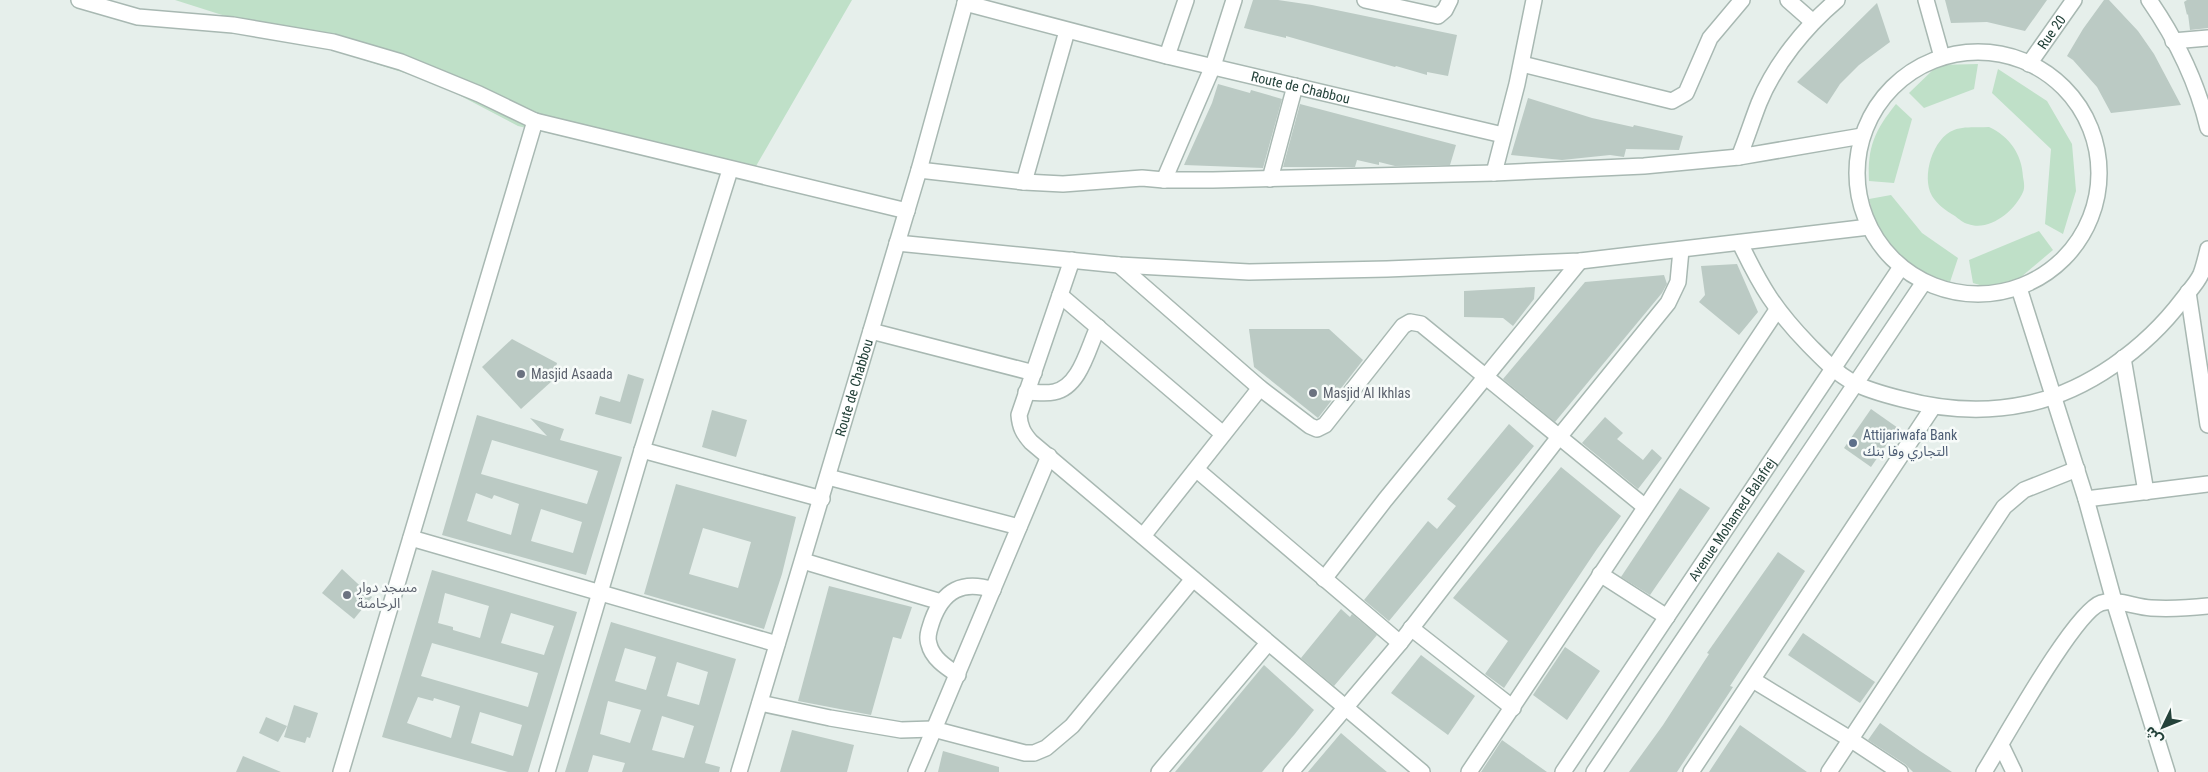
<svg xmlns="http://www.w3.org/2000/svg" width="2208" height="772" font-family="'Roboto Condensed','Noto Sans Arabic',sans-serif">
	<rect width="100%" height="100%" fill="#e6efeb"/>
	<g fill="#bfe0c8">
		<path d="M 175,0 L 852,0 L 748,180 L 518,126 L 436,83 Z"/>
		<path d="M 1978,64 L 1974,89 L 1924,108 L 1909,93 L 1938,65 Z"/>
		<path d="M 1998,69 L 2047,101 L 2072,144 L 2076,191 L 2063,234 L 2045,224 L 2051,149 L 1992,93 Z"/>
		<path d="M 1896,104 L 1912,119 L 1894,183 L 1869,181 C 1867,147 1875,130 1896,104 Z"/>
		<path d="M 1989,127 C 2009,136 2022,154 2023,177 C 2024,182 2025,188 2023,192 C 2015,211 1989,232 1968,224 C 1963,223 1959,219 1955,216 C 1946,211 1938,205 1932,196 C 1921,176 1933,138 1954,130 C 1964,126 1978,128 1989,127 Z"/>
		<path d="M 1891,195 L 1922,233 L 1958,258 L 1950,282 L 1928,276 L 1901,261 L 1878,231 L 1869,199 Z"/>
		<path d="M 2039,231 L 2053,250 L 2014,283 L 1996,290 L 1973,283 L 1969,260 Z"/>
	</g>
	<g fill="#bbcac4" fill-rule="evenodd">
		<path d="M 1253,0 L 1278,0 L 1312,5 L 1457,35 L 1448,76 L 1427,72 L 1427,75 L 1396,66 L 1395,67 L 1286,36 L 1286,38 L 1244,28 Z"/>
		<path d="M 1945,0 L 2047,0 L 2025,31 L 1987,22 L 1951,23 Z"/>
		<path d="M 2104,0 L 2109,0 L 2138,31 L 2154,54 L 2181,105 L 2111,113 L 2097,87 L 2073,60 L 2067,56 L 2083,29 Z"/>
		<path d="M 2187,0 L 2208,0 L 2208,28 L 2190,30 L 2188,14 L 2187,15 L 2184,2 Z"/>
		<path d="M 1877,3 L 1890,42 L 1859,65 L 1840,84 L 1827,104 L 1797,82 Z"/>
		<path d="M 1218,84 L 1250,93 L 1251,90 L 1282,99 L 1263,168 L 1184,165 L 1212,103 Z"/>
		<path d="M 1528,98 L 1592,118 L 1633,127 L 1634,125 L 1683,136 L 1679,150 L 1626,149 L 1624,157 L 1610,155 L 1562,160 L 1511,155 Z"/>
		<path d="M 1300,104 L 1456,145 L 1450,165 L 1395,166 L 1379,162 L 1379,165 L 1357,160 L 1355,167 L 1283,167 Z"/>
		<path d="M 1737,264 L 1758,312 L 1739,335 L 1699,302 L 1705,295 L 1701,266 Z"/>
		<path d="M 1664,275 L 1667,284 L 1662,293 L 1555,422 L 1503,379 L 1585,282 Z"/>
		<path d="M 1535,287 L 1534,299 L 1513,326 L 1503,318 L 1464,317 L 1464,291 Z"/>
		<path d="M 1249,329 L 1329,329 L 1363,360 L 1318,418 L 1254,367 Z"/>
		<path d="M 512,339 L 557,363 L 552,381 L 521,409 L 482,367 Z"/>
		<path d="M 628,374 L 644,379 L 631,424 L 595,414 L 600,396 L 620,402 Z"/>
		<path d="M 1871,409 L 1898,428 L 1871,467 L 1844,448 Z"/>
		<path d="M 712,410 L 747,420 L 736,457 L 702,447 Z"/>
		<path d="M 477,415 L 547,436 L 530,418 L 564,429 L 560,440 L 622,457 L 586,575 L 442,535 ZM 492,440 L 598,471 L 587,504 L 481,474 ZM 476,493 L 492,499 L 494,495 L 519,504 L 511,535 L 467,521 ZM 541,509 L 582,522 L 573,553 L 531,541 Z"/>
		<path d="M 1605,417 L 1623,433 L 1617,439 L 1643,460 L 1652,449 L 1662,458 L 1638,489 L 1582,443 Z"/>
		<path d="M 1509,424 L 1534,446 L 1389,621 L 1364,600 L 1428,521 L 1437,529 L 1456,506 L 1447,499 Z"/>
		<path d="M 1561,467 L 1621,516 L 1597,549 L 1504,688 L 1485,674 L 1508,641 L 1453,598 Z"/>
		<path d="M 676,484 L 796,517 L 782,574 L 764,629 L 644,594 ZM 703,528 L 751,542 L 738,588 L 689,574 Z"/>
		<path d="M 1680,488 L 1710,508 L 1650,595 L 1621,577 Z"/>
		<path d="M 1778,552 L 1805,571 L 1730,686 L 1733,687 L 1677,772 L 1629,772 L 1663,725 L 1709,654 L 1707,653 Z"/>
		<path d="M 342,569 L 372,597 L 354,619 L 322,593 Z"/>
		<path d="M 432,570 L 577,612 L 528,772 L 508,772 L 382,737 ZM 445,593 L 489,606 L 480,638 L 453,630 L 453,627 L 438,623 ZM 511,613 L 554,626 L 544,655 L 501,643 ZM 432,643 L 538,673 L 528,707 L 421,676 ZM 418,697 L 433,701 L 434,698 L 460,706 L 451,738 L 407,723 ZM 480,712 L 522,725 L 513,756 L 471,743 Z"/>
		<path d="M 829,586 L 912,607 L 901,639 L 893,637 L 871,715 L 798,701 Z"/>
		<path d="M 1341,609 L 1350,617 L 1352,614 L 1377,635 L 1334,686 L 1301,658 Z"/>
		<path d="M 611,622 L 736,659 L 705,763 L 720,767 L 719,772 L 622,772 L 625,763 L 593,755 L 588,772 L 565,772 ZM 625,648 L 656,657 L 646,690 L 615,681 ZM 677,662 L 708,672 L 699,705 L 667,696 ZM 608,701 L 641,710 L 630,743 L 600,734 ZM 662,716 L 694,726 L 684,758 L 652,750 Z"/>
		<path d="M 1803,633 L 1875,682 L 1860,703 L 1788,655 Z"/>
		<path d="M 1565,647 L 1600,671 L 1567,720 L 1533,695 Z"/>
		<path d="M 1421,655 L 1475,696 L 1448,735 L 1391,693 Z"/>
		<path d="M 1264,665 L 1314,710 L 1294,735 L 1262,772 L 1175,772 Z"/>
		<path d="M 294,705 L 318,713 L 310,738 L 307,737 L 305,743 L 284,737 Z"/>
		<path d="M 266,717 L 287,726 L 278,742 L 259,733 Z"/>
		<path d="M 1880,723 L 1920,751 L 1952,772 L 1913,772 L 1905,764 L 1868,740 Z"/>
		<path d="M 1740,725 L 1777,751 L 1807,772 L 1709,772 Z"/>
		<path d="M 792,730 L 854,745 L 847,772 L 780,772 Z"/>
		<path d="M 1341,733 L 1369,757 L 1387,772 L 1308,772 Z"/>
		<path d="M 1502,740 L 1547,772 L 1481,772 Z"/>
		<path d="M 943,751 L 999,767 L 999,772 L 938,772 Z"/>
		<path d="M 243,756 L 281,772 L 236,772 Z"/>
	</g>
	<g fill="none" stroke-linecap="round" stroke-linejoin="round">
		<g stroke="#a8b8b2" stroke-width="18">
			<g id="minor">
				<path d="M 79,0 L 138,17 L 233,25 L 333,42 L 401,62 L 479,94 L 535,121 L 907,211"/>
				<path d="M 1365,0 L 1438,16 L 1445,10 L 1450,0"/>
				<path d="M 1788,0 L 1813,22"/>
				<path d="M 1837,0 C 1805,27 1775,64 1759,103 C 1752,121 1746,140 1739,157 L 1862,136"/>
				<path d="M 1926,0 L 1942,57"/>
				<path d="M 2149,0 C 2176,39 2197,82 2208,128"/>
				<path id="s1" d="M 965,3 L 1167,56 L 1503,135"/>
				<path d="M 2173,41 L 2208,38"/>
				<circle cx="1978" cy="173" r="121"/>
				<path d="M 1167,56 L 1186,0"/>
				<path d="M 1522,64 L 1672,101 L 1686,93 L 1710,38 L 1742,0"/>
				<path id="s2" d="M 2029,64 L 2074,0"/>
				<path d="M 919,170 L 1024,182 L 1063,184 L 1142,178 L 1164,180 L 1213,180 L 1494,173 L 1644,166 L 1739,157"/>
				<path d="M 1494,173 L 1517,84 L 1534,0"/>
				<path d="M 1270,179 L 1295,86"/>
				<path d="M 1164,180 L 1213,66 L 1234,0"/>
				<path d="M 1024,182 L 1067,31"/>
				<path d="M 897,243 L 1119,265 L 1249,272 L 1387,269 L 1580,261 L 1869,227"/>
				<path d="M 1740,243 C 1761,287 1775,310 1809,345 C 1823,359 1835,372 1852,382 C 1867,390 1886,395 1902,399 C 1943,410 1984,413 2026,404 C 2087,392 2146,348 2183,299 C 2189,291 2197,283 2201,274 C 2204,266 2206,257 2208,249"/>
				<path d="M 1072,260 L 1019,415 C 1020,427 1023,433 1031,442 L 1422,772"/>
				<path d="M 1119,265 L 1260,388 L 1310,426 L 1317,429 L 1325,425 L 1403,326 L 1410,322 L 1421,324 L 1644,506"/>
				<path d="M 2019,288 L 2086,499 L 2114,601 L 2167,772"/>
				<path d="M 2188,292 L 2208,425"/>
				<path d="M 1060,295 L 1223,434"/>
				<path d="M 871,331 L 1034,373"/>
				<path d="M 2123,358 L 2146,492"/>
				<path d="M 1026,392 C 1035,392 1045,394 1054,392 C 1080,387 1088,348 1098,327"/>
				<path d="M 642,450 L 822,499"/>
				<path d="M 1197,470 L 1400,643"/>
				<path d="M 828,477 L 1019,527"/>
				<path d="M 2086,499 L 2208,484"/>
				<path d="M 1143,536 L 1260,388"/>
				<path d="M 411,538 L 777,644"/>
				<path d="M 803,561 L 941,602"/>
				<path d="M 1600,574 L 1667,617"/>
				<path d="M 1324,579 L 1385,500 L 1580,261"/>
				<path d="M 1411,628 L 1513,708"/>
				<path d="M 958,675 C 946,667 932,658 929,644 C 926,636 930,628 932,621 C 943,590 963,580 993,590"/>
				<path d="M 1753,680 L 1850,739 L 1900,772"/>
				<path d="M 760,703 L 830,718 L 901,730 L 933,729 L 1025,753 L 1034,753 L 1046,748 L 1072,726 L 1193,579"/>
				<path d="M 2001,745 L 2014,772"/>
				<path d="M 341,772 L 535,121"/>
				<path d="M 547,772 L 642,450 L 730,170"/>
				<path id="s3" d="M 739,772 L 919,170 L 966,0"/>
				<path d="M 916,772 L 1049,456"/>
				<path d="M 1159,772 L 1268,643"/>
				<path d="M 1291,772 L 1400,643 L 1559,437 L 1668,303 L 1678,282 L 1681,250"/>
				<path d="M 1469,772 L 1777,310"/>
				<path id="s4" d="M 1563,772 L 1901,267"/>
				<path d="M 1594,772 L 1924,282"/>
				<path d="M 1691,772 L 1933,407"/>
				<path d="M 1829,772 L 2004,507 L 2024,490 L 2077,469"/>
				<path d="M 1984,772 C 2003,742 2074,612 2101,603 C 2117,598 2134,607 2151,608 C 2170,609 2189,608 2208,606"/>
			</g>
		</g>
		<use href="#minor" stroke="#fff" stroke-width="15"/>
	</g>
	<g fill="#6b7280" stroke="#f7fbf9" stroke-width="2">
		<circle cx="521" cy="374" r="5"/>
		<circle cx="1313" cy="393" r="5"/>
		<circle cx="347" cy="595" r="5"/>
	</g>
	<circle fill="#5c6f8a" stroke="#f7fbf9" stroke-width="2" cx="1853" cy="443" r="5"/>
	<g text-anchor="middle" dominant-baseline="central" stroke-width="5" stroke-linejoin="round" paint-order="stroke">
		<g font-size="14" fill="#24423a" stroke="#f7fbf9">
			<text stroke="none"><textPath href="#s2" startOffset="39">Rue 20</textPath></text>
			<text stroke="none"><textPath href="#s1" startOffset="346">Route de Chabbou</textPath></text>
			<text stroke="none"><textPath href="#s3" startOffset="401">Route de Chabbou</textPath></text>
			<text stroke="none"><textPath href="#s4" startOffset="304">Avenue Mohamed Balafrej</textPath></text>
		</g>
		<g font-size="14" fill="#5b616d" stroke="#f7fbf9" text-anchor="start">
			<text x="531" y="374">Masjid Asaada</text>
			<text x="1323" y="393">Masjid Al Ikhlas</text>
			<text x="357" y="587">مسجد دوار<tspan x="357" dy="16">الرحامنة</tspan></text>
		</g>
		<g font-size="14" fill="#4e5e75" stroke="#f7fbf9" text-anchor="start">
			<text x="1863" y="435">Attijariwafa Bank<tspan x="1863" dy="16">التجاري وفا بنك</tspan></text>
		</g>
	</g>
	<g transform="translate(2163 727) rotate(227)" stroke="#f7fbf9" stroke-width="4" paint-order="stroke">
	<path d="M0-4L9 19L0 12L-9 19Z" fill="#24423a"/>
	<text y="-8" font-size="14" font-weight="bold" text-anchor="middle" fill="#24423a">ش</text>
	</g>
</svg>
